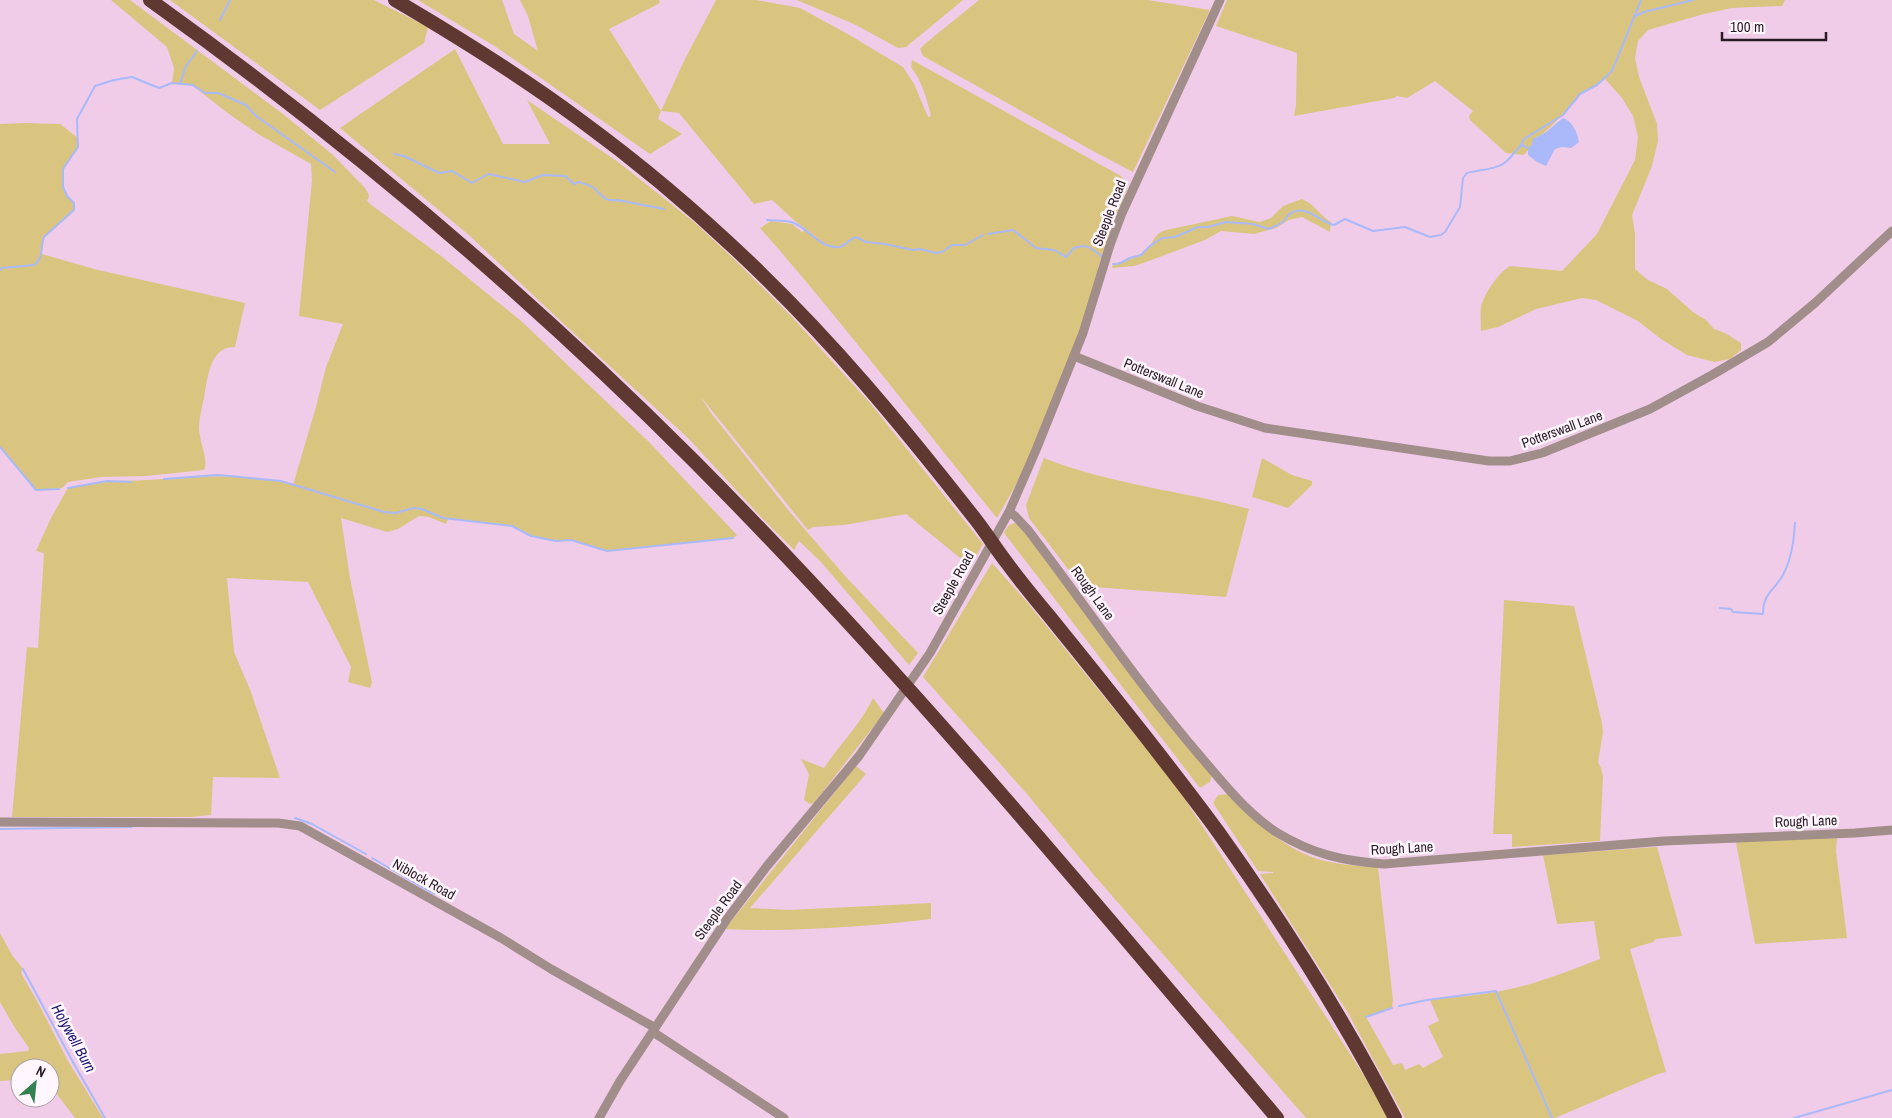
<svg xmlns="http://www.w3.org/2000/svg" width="1892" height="1118" font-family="'Archivo Narrow',sans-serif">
	<rect width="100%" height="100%" fill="#f0cce8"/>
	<g fill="#dac580">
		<path d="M 111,0 L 130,0 L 283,114 L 333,155 L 365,188 L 369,195 L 368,200 L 366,199 L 370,204 L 441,256 L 520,320 L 649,442 L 737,535 L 733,538 L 607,551 L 571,540 L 556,541 L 531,536 L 512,526 L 485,522 L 448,519 L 446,524 L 429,517 L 419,516 L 398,529 L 387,532 L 341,518 L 350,578 L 372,682 L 370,688 L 348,682 L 351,667 L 308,582 L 227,578 L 234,652 L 251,692 L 280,778 L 213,777 L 211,815 L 191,817 L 12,817 L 27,647 L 38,648 L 44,553 L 36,551 L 51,518 L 68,488 C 80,486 93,483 106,482 C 119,480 134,481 148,480 C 196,477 245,472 293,485 L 316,407 L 326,367 L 343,324 L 299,316 L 312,180 L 311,164 L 258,134 L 229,114 L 193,86 L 172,83 L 174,68 L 167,47 Z"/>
		<path d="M 170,0 L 374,0 L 428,27 L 424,43 L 320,110 Z"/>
		<path d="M 418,0 L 502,0 L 514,34 L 538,51 L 528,16 L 520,0 L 659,0 L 660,3 L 609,29 L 661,111 L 685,59 L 716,0 L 756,0 L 800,8 L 846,33 L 903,67 L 914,84 L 928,117 L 931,116 C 927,99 922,81 911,67 L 912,60 L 1121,176 L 1128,185 L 1098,267 L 1099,270 L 1079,332 L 1033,455 L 997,518 C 918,422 843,322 760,228 L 771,221 L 792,224 L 802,232 L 805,230 L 824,243 L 795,221 L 772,200 L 754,204 L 679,113 L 661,111 L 658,119 L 682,134 L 650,154 L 496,47 Z"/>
		<path d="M 797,0 L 963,0 L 906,47 L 898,48 L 856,25 Z"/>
		<path d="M 979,0 L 1148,0 L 1210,10 L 1133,172 L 1093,151 L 923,56 L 920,49 L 926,43 Z"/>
		<path d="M 1227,0 L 1785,0 L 1782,6 L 1732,8 L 1704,14 L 1648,30 L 1638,41 L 1635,58 L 1639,77 L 1657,124 L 1658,141 L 1652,166 L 1632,215 L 1635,234 L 1635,269 L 1648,280 L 1667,289 L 1693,312 L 1706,320 L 1714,329 L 1725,333 L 1741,343 L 1741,350 L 1730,359 L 1714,362 L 1687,355 L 1661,339 L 1638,321 L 1596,300 L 1582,298 L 1536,309 L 1498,327 L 1481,331 C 1481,323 1480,315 1481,307 C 1484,294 1498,273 1510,266 L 1562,271 L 1597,234 L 1635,160 L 1638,137 L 1633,116 L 1622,98 L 1605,79 C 1597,85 1586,89 1579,96 C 1563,111 1553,129 1534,139 L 1532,145 L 1524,155 L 1506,153 L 1470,120 L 1469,116 L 1473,111 L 1435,81 L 1407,98 L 1397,96 L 1394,98 L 1294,116 L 1296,105 L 1297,53 L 1216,26 Z"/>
		<path d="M 455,49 L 503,144 L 550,144 L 527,100 L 618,162 L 694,222 L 735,260 L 791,316 L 870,403 L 983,544 L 970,566 L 906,514 L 844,525 L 813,527 L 808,530 L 701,397 L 711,413 L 789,511 L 845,576 L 918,653 L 909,665 L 821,562 L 799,541 L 794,550 L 762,518 L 688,438 L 565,325 L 470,236 L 340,128 Z"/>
		<path d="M 25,123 L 60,124 L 78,138 L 78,147 L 63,169 L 63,187 L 67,196 L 74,203 L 74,210 L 44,237 L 42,243 L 42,254 L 98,270 L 245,303 L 235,347 C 210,345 207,380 204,398 C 202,408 199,418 199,429 C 199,440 209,461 204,470 L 146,476 L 101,477 L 68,482 L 62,488 L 36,490 L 0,447 L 0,124 Z"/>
		<path d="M 1302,199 C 1315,204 1320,216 1331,222 L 1330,232 L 1302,217 L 1289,220 L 1276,228 L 1254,234 L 1221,231 L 1205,240 L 1146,262 L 1134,266 L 1112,268 L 1113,263 C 1124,263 1142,256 1149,247 C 1156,238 1154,234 1166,230 L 1232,216 L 1260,222 L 1271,218 L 1283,206 Z"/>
		<path d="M 1044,458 C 1109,484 1182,491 1249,509 L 1226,597 L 1081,586 L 1029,518 L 1026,505 Z"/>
		<path d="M 1262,458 L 1292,475 L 1312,481 L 1312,485 L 1288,508 L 1252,497 Z"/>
		<path d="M 1014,523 L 1020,524 L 1212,775 L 1210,782 L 1200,788 L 1004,533 L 1008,526 Z"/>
		<path d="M 992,563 L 1027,602 L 1175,784 L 1376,1094 L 1388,1118 L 1306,1118 L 1093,874 L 1027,794 L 923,677 Z"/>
		<path d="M 1504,600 L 1574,606 L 1602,723 L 1603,732 L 1598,762 L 1601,768 L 1603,776 L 1600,841 L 1512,847 L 1512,834 L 1493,834 Z"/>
		<path d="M 873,698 L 884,713 L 814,803 L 810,804 L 804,800 L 809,774 L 801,759 L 824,768 C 840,744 861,724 873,698 Z"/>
		<path d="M 856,766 L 866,774 L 750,908 L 789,910 L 931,903 L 931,919 C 863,927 794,932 725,929 Z"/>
		<path d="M 1228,794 C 1256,820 1285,852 1325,861 C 1342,865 1361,866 1378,867 L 1393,1000 L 1392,1008 L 1366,1017 L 1393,1065 L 1402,1063 L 1405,1070 L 1419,1064 L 1423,1068 L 1443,1057 L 1428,1026 L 1439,1021 L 1430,1000 C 1452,997 1474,996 1496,992 C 1531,986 1566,972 1600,959 L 1594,921 L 1557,924 L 1543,855 L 1657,847 L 1682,936 L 1656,939 L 1653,942 L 1630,949 L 1666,1072 L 1658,1074 L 1555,1118 L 1405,1118 L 1348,1013 L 1260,874 L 1273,873 L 1273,872 L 1258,871 L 1213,803 L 1218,795 Z"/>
		<path d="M 1837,838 L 1836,851 L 1847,938 L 1755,944 L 1736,843 L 1738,841 Z"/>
		<path d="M 0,933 L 12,955 L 23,969 L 21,973 L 37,1001 L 68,1061 L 103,1118 L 75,1118 L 50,1085 L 50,1068 L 20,1068 L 20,1080 L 0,1081 L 0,1054 L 28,1051 L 29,1048 L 15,1028 L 0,1002 Z"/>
	</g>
	<path fill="#a9b9fa" d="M 1563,118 C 1573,122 1577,132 1579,142 L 1571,148 L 1562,147 L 1555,149 L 1546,166 L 1537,162 L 1528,155 L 1528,148 L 1532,145 L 1533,139 L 1546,132 Z"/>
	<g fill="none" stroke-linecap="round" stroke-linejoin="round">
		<g stroke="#a9b9fa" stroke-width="2">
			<path d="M 1635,16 L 1644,12 L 1693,0"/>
			<path d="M 220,20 L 230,0"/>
			<path d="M 180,84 L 186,66 L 197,51"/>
			<path d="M 1520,146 L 1524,139 L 1563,115 L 1580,94 L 1597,85 L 1612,71 L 1641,0"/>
			<path d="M 394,154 L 404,156 L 439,173 L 452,171 L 472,183 L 488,174 L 525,182 L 543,175 L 565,176 L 574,184 L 579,182 C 584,184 591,185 595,189 C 602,196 606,202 617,200 L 664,209"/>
			<path d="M 767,220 C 775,221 786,220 794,223 C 809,229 821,249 839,247 C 845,246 850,239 856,237 L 866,242 L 885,244 L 913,250 L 920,249 L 936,253 L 942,252 L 952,245 L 965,245 L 983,235"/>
			<path d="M 988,234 L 1013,230 L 1036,248 L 1054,250 L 1066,257 L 1074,248 C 1088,243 1093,249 1103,258"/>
			<path d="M 1113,264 L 1118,264 L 1130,258 L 1141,255 L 1150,246 L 1162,238 L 1175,237 L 1198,227 L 1208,227 L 1226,222 L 1253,224 L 1269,229 C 1273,227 1279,225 1283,222 C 1286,219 1287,215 1291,213 C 1306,204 1320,222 1334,225 L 1345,219 L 1373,231 L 1405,227 L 1430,237 L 1441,235 L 1445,232 L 1460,207 L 1463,178 L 1467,173 C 1478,170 1493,170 1503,164 C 1511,159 1517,147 1523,145 L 1528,148"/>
			<path d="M 0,270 L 2,268 L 34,265 C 44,258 40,248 44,237 L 74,210 L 74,203 L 67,196 L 63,187 L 63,169 L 78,147 L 77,119 L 95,86 L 114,80 L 132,77 L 159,88 L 172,83 L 193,85 L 205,93 L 218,93 L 246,105 L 256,116 L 335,172"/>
			<path d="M 0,447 L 36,490 L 59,489"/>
			<path d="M 164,479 L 218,475 L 281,481 L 384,512 L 396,513 L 413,508 L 422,509 L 443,518 L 512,526 L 531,536 L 556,541 L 571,540 L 607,551 L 733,538"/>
			<path d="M 68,488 L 107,481 L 131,482"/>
			<path d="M 1720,608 L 1731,609 L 1733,612 L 1763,614 C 1763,592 1775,591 1784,573 C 1792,557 1794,541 1795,523"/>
			<path d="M 295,818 L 312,824 L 366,854"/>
			<path d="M 0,829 L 132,827"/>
			<path d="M 372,858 L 434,894"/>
			<path d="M 23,969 L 74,1064 L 105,1118"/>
			<path d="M 1399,1006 L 1427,1000 L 1496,991 L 1552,1118"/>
			<path d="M 1366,1017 L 1392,1008"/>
			<path d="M 1794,1118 L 1892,1090"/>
		</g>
		<g stroke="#a18d89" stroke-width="9">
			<path d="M 1074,356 L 1197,406 L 1265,428 L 1489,461 L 1510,461 L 1542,453 L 1650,409 L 1712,375 L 1768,342 L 1815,303 L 1892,231"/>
			<path d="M 1009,512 L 1015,516 L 1028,530 C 1086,606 1139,685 1201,757 C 1224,784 1246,812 1276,832 C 1312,854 1343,861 1384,864 L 1664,841 L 1855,833 L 1892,830"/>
			<path d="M 0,822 L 278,823 L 300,826 L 501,938 L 551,969 L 652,1026 L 656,1034 L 784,1118"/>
			<path d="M 599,1118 L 620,1081 L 727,919 L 767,866 L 859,756 L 930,653 L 1009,512 L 1036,450 L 1083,333 L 1110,245 L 1122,213 L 1220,0"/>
		</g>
		<g stroke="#5f3931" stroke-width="14">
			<path d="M 150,0 C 343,138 525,292 693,460 C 900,668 1088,894 1277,1118"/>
			<path d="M 395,0 C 458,37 521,76 580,120 C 684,196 781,287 865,384 C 903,428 940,474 976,520 C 987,534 996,549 1007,563 C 1020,581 1035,599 1050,617 C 1107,688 1165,759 1219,833 C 1284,924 1344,1019 1395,1118"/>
		</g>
	</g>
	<g text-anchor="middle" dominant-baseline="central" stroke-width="5" stroke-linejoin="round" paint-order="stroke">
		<g font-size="14" fill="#2a1c27" stroke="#fff7fd">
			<text transform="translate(1109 213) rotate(-69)">Steeple Road</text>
			<text transform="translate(1164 378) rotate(22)">Potterswall Lane</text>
			<text transform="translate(1562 429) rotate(-20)">Potterswall Lane</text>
			<text transform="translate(953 583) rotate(-61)">Steeple Road</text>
			<text transform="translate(1093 593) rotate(54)">Rough Lane</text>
			<text transform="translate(1806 821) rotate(-2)">Rough Lane</text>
			<text transform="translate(1402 848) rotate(-3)">Rough Lane</text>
			<text transform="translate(424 879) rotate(29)">Niblock Road</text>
			<text transform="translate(718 910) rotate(-54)">Steeple Road</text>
		</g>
		<g font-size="15" font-style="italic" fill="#1a1772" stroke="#fff7fd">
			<text transform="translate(74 1038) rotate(61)">Holywell Burn</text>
		</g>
	</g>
	<g transform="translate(35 1083) rotate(27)"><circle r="24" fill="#fff7fd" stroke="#aa9fa7"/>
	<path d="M0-4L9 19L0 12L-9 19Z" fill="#338150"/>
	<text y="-8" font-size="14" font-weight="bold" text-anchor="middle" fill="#2a1c27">N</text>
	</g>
	<path d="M1722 32v8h104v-8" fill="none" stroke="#2a1c27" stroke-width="2.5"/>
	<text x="1730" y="32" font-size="15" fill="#2a1c27" stroke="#fff7fd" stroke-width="4" paint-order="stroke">100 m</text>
</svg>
